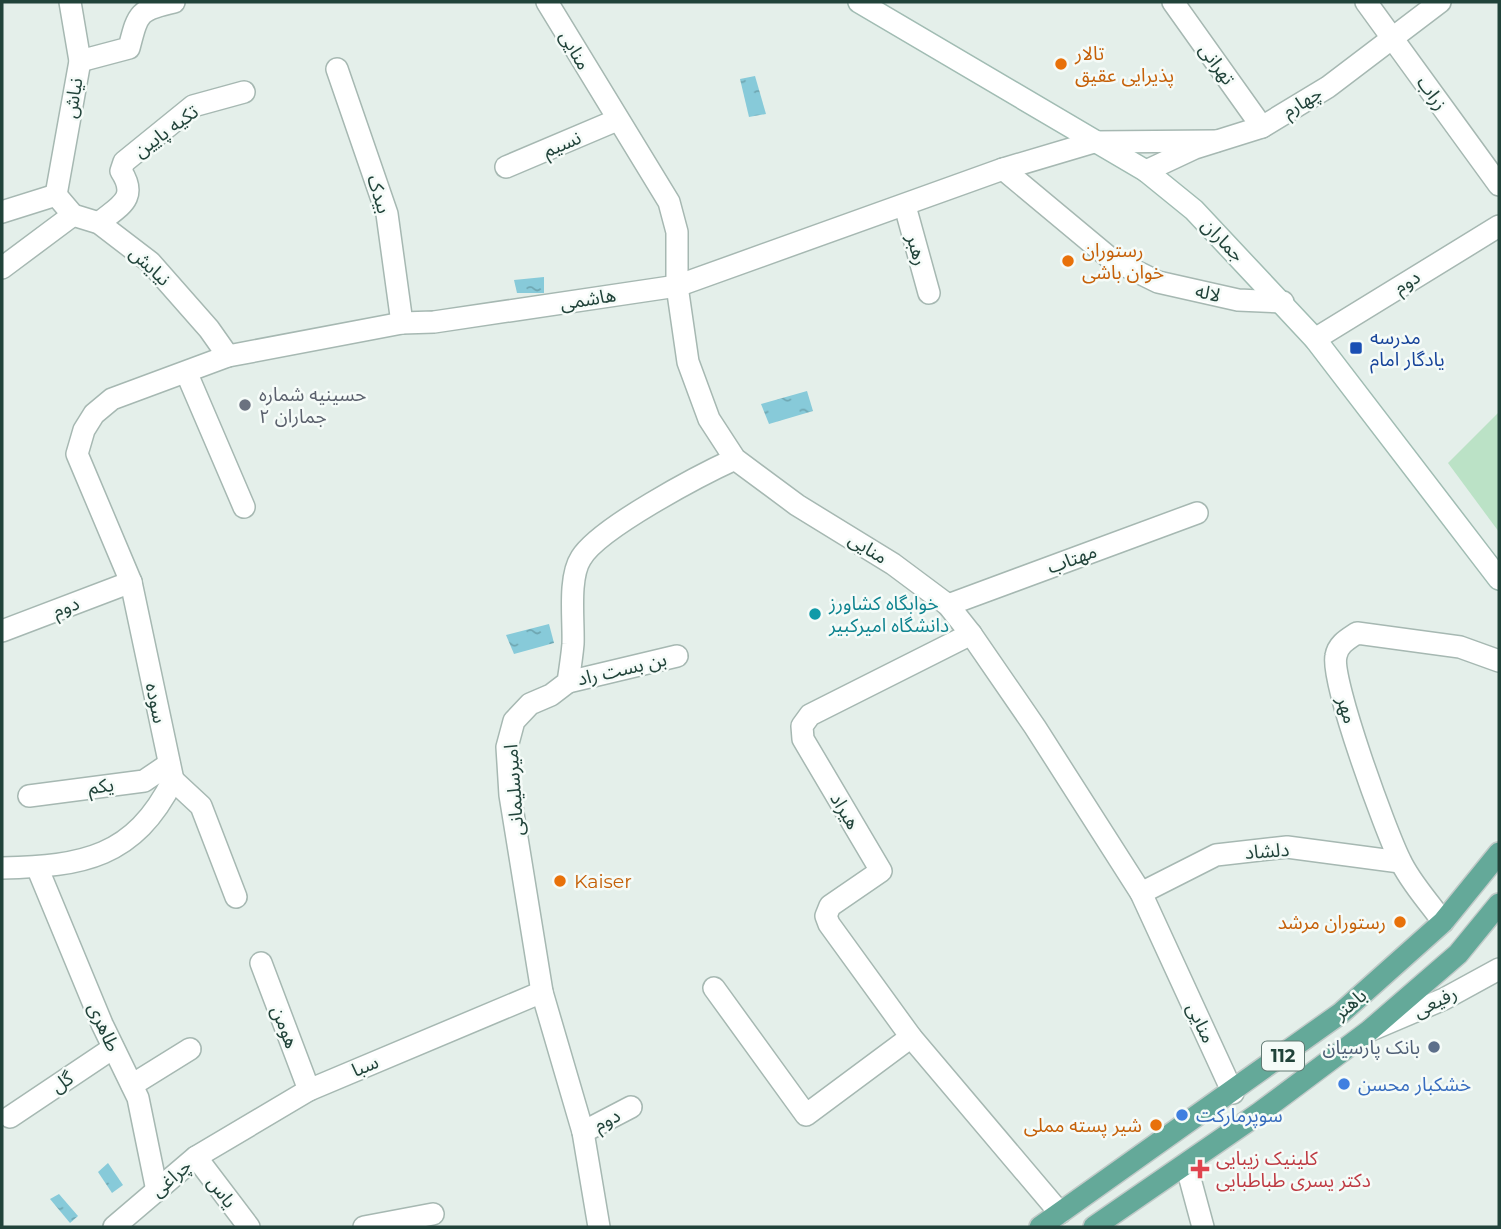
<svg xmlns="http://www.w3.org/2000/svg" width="1501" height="1229" font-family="Montserrat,'Noto Sans Arabic',sans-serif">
	<defs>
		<pattern id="water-ripples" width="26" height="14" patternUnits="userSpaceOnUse" patternTransform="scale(1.75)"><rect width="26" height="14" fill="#87cad9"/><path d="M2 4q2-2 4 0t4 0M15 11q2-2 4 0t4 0" fill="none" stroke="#6ea6b1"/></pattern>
	</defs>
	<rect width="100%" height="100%" fill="#e4efea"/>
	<path fill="#bbe2c6" d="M 1499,412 L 1499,532 L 1448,463 Z"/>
	<g fill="url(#water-ripples)">
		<path d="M 755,76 L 766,114 L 749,117 L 740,79 Z"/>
		<path d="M 544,277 L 544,293 L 517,293 L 514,280 Z"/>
		<path d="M 807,391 L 813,411 L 769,424 L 761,404 Z"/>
		<path d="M 549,624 L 554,643 L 514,654 L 506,635 Z"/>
		<path d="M 108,1163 L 123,1185 L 112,1193 L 98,1172 Z"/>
		<path d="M 59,1194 L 78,1216 L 70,1223 L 50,1199 Z"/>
	</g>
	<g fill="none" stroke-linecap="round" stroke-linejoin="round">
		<g stroke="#a6b8b2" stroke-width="24">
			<g id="street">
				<path d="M 547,2 L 669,202 L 677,232 L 677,286 L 688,362 L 709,419 L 735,459 L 797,505 L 893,564 L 948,605 L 971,634 L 1035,727 L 1141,893 L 1233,1093"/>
				<path d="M 1173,2 L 1262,127"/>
				<path d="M 1366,2 L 1499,185"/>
				<path d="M 80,61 L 129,48 C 138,13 138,10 174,2"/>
				<path d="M 337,69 L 387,214 L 402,323"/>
				<path d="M 506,167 L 617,120"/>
				<path d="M 1003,169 L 1111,259 L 1158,282 L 1238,300 L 1283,302"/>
				<path d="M 1146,171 L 1195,148 L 1262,127 L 1328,87 L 1440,2"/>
				<path d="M 56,195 L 73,215 L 99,223 L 150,262 L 209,329 L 228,356"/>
				<path d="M 56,195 L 80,61 L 70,2"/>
				<path d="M 905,206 L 929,293"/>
				<path d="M 2,212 L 56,195"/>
				<path d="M 99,223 C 119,206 139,199 121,171 L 124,162 L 193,106 L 244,92"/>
				<path d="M 2,268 L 73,215"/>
				<path d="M 1315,339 L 1499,226"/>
				<path d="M 187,374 L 244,507"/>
				<path d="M 948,605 L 1197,513"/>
				<path d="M 2,631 L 131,582"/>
				<path d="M 971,634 L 810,715 L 802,726 L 803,739 L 881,871 L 830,906 L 826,916 L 829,924 L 911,1037 L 1060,1213"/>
				<path d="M 568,682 L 677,656"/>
				<path d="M 173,780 L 201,806 L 236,897"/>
				<path d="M 29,796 L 144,781 L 169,764"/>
				<path d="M 37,867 L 102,1024 L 138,1098 L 157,1191"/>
				<path d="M 2,868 C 83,866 134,858 173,780 L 131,582 L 77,454 L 84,430 L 94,414 L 112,399 L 228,356 L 402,323 L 434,322 L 677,286 L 1003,169 L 1094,142 L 1216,141"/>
				<path d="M 1141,893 L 1216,855 L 1287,847 L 1400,862"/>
				<path d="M 1443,922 C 1429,902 1410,882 1400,860 C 1386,832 1330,680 1336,656 C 1338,644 1348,639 1357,633 L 1460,647 L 1499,661"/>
				<path d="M 261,963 L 309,1090"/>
				<path d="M 714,988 L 806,1115 L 911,1037"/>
				<path d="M 1371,1030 L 1444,999 L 1499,969"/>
				<path d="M 132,1085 L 190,1049"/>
				<path d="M 10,1117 L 113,1048"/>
				<path d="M 583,1132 L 631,1107"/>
				<path d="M 196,1157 L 249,1227"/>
				<path d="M 1186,1164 L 1203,1227"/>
				<path d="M 114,1227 L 196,1157 L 309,1090 L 542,992"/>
				<path d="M 364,1227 L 433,1214"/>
				<path d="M 599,1227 L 583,1132 L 542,992 L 510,795 L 507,747 L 514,721 L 530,704 L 551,695 L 568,682 C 570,669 572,656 573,644 C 574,621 568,578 581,558 C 599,528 700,475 735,459"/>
			</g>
		</g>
		<g stroke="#a1bcb3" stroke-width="24">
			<path id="secondary" d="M 859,2 L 1146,171 L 1194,210 L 1315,339 L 1499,579"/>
		</g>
		<g stroke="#c1cac8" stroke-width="24">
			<g id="primary">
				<path d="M 1040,1227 L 1341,1013 L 1443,922 L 1499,853"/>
				<path d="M 1094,1227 L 1258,1114 L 1369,1031 L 1458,954 L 1499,904"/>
			</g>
		</g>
		<use href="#street" stroke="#fff" stroke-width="21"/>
		<use href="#secondary" stroke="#fff" stroke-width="21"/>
		<use href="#primary" stroke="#64a999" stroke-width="21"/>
	</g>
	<g fill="#e8710a" stroke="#f5fbf8" stroke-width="2.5">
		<circle cx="1061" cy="64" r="7"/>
		<circle cx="1068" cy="261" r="7"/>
		<circle cx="560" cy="881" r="7"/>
		<circle cx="1400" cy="922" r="7"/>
		<circle cx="1156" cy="1125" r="7"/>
	</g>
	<rect fill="#1a4fb4" stroke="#f5fbf8" stroke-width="2.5" x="1349" y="341" width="14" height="14" rx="3.5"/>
	<circle fill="#6b7280" stroke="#f5fbf8" stroke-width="2.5" cx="245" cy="405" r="7"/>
	<circle fill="#0f9aa8" stroke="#f5fbf8" stroke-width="2.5" cx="815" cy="614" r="7"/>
	<circle fill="#5c6f8a" stroke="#f5fbf8" stroke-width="2.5" cx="1434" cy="1047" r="7"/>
	<g fill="#3f7fe0" stroke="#f5fbf8" stroke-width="2.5">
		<circle cx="1344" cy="1084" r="7"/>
		<circle cx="1182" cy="1115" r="7"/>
	</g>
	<path fill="#e0444e" stroke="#f5fbf8" stroke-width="2.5" d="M1196.5 1158.5h7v7h7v7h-7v7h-7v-7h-7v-7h7z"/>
	<g text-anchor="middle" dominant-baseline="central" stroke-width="5" stroke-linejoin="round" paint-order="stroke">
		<rect fill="#f5fbf8" stroke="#617a73" stroke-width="2" x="1262" y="1041.5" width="42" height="29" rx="5"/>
		<g font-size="18" font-weight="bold" fill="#21433a">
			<text x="1283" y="1056">112</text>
		</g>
		<g font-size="19" fill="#21433a" stroke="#f5fbf8">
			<text transform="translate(575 50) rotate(60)">منایی</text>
			<text transform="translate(1217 64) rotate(54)">تهرانی</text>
			<text transform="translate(1432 93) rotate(54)">زراب</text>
			<text transform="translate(73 98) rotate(-81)">نیاش</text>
			<text transform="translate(1302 102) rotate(-31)">چهارم</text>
			<text transform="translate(166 131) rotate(-36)">تکیه پایین</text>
			<text transform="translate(562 144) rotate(-23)">نسیم</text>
			<text transform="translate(379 194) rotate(73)">بیدک</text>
			<text transform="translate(1223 240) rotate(46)">جماران</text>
			<text transform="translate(917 250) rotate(74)">رهبر</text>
			<text transform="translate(150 266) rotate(43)">نیایش</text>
			<text transform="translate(1407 282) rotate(-32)">دوم</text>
			<text transform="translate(1208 293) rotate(13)">لاله</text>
			<text transform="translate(588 299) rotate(-9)">هاشمی</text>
			<text transform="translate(868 548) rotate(32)">منایی</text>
			<text transform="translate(1072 559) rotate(-20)">مهتاب</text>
			<text transform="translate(66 607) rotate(-21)">دوم</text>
			<text transform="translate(622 669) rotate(-13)">بن بست راد</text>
			<text transform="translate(156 703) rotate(78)">سوده</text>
			<text transform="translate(1347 710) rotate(73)">مهر</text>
			<text transform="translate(101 786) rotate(-7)">یکم</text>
			<text transform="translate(514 790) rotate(-94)">امیرسلیمانی</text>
			<text transform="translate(845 811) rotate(59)">هیراد</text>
			<text transform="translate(1267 851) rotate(-4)">دلشاد</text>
			<text transform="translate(1435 1002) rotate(-27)">رفیعی</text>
			<text transform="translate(1350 1004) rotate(-40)">باهنر</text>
			<text transform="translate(1201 1023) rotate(65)">منایی</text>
			<text transform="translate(104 1027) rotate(66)">طاهری</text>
			<text transform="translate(285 1027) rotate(69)">هومن</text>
			<text transform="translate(365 1066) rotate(-23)">سبا</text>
			<text transform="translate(62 1082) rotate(-34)">گل</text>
			<text transform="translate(607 1120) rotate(-27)">دوم</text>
			<text transform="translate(171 1178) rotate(-41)">چراغی</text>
			<text transform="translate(222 1192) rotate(53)">یاس</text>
		</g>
		<g font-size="19" fill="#c56008" stroke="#f5fbf8" text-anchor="start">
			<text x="1075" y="53">تالار<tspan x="1075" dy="22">پذیرایی عقیق</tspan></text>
			<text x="1082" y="250">رستوران<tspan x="1082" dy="22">خوان باشی</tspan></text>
			<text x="574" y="881">Kaiser</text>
			<text x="1386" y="922" text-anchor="end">رستوران مرشد</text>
			<text x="1142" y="1125" text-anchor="end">شیر پسته مملی</text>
		</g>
		<g font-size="19" fill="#164399" stroke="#f5fbf8" text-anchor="start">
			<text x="1370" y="337">مدرسه<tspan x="1370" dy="22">یادگار امام</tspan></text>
		</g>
		<g font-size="19" fill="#5b616d" stroke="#f5fbf8" text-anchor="start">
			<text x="259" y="394">حسینیه شماره<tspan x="259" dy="22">۲ جماران</tspan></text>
		</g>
		<g font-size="19" fill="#0d838f" stroke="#f5fbf8" text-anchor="start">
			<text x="829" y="603">خوابگاه کشاورز<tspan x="829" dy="22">دانشگاه امیرکبیر</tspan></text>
		</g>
		<g font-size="19" fill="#4e5e75" stroke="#f5fbf8" text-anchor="end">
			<text x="1420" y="1047">بانک پارسیان</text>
		</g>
		<g font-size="19" fill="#366cbe" stroke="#f5fbf8" text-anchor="start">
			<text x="1358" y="1084">خشکبار محسن</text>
			<text x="1196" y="1115">سوپرمارکت</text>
		</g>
		<g font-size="19" fill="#be3a42" stroke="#f5fbf8" text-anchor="start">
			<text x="1216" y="1158">کلینیک زیبایی<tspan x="1216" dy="22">دکتر یسری طباطبایی</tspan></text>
		</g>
	</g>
	<rect width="1501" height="1229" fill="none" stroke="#21433a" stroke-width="7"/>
</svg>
